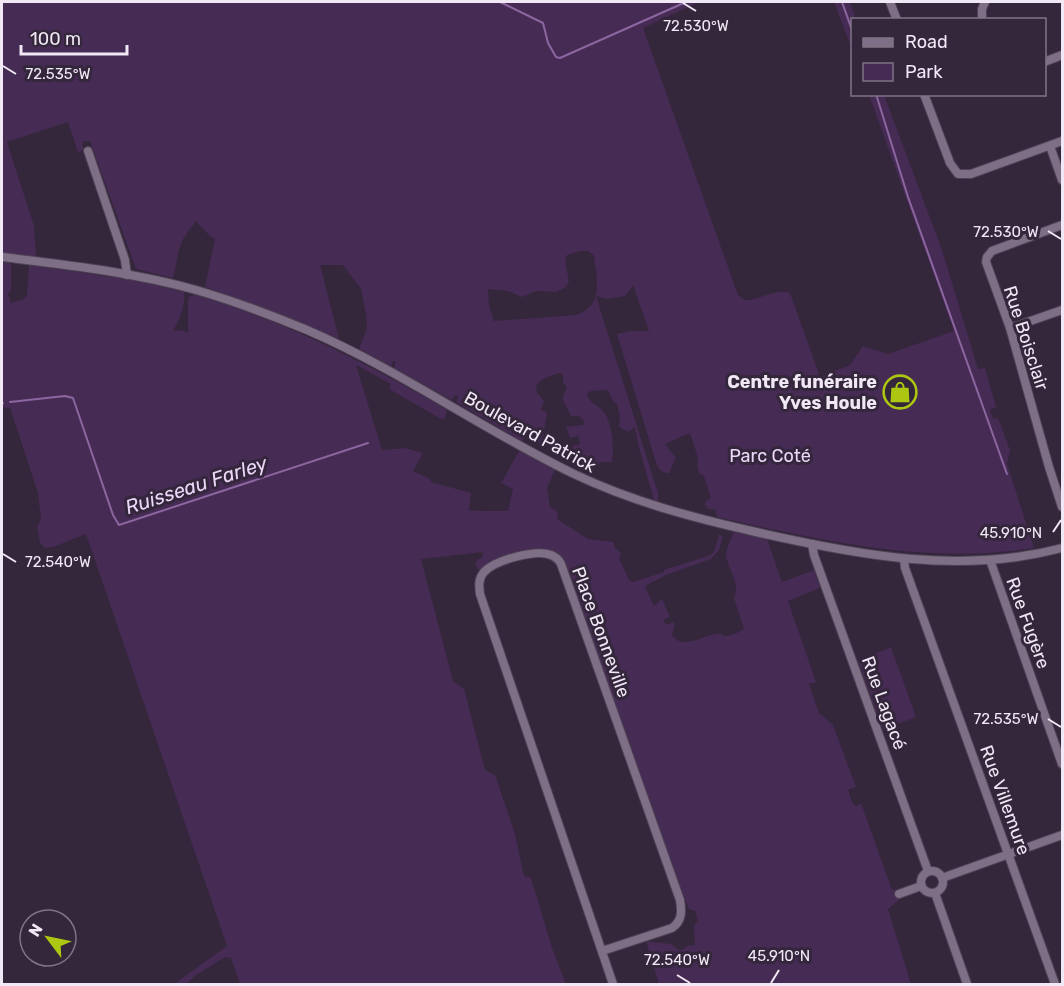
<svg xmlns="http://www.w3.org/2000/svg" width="1064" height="986" font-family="Rubik,sans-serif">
	<rect width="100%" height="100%" fill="#34263b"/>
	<g fill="#462b54" fill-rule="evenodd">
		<path d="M 2,2 L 699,2 L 643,28 L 738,295 L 745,300 C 761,300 775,288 790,293 L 820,377 L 850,365 L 863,346 L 888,354 L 954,331 L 869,95 L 884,95 L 942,250 L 978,369 L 985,368 L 996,407 L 990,410 L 993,419 L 998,418 L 1010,450 L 1007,464 L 1034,548 C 925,565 824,541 717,517 L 715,509 L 708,509 L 705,505 L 706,501 L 711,498 L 704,476 L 699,473 L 697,464 L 698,458 L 690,433 L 665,444 L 676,458 L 669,473 C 658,473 657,465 654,456 L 617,334 L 630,331 L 649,331 L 633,285 L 625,296 L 607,299 L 596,296 L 658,493 L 658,501 L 654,500 L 638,444 L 635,427 L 628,432 L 619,427 L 620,417 L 617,404 L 613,401 L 609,392 L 605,390 L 590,391 L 587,395 C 591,403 595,404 601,409 C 613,420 614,447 612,462 L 601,462 L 593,468 L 581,468 L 577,463 L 573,446 L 580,444 L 578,436 L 570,438 L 566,427 L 583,425 L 584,421 L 579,416 L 571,416 L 562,398 L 567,388 L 563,383 L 563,375 L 559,373 L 543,379 L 536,385 L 537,393 L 544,401 L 541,410 L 547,412 L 542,445 L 525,437 L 522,441 L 456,402 L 458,397 L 455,395 L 452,400 L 394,368 L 396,362 L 393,361 L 391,366 L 359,349 L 367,328 L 366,314 L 361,289 L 343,265 L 320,265 L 339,339 L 277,313 L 205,287 L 215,239 L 210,236 L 196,221 C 193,226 188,231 185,236 C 177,248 177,265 173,278 L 136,269 L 90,141 L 84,141 L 82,144 L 84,150 L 78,152 L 68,122 L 7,142 L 34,226 L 36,257 L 2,253 ZM 580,251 L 588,251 L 594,256 C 597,280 604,306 576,315 L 494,321 L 489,305 L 488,289 L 508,291 L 522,297 L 536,291 L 556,292 L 566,287 L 569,281 L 565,260 L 567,255 Z"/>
		<path d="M 834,2 L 850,2 L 856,19 L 852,20 L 852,49 Z"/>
		<path d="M 2,262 L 11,263 L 11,290 L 8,293 L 11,303 L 24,299 L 27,295 L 29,265 L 140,281 L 184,292 C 186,305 179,320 173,331 L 182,330 L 188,333 L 188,299 L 190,296 L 195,295 C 284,320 366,363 446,409 L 447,411 L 445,418 L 441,419 L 389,389 L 391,384 L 356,365 L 382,450 L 405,448 L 423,453 L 413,471 L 430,479 L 431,482 L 471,493 L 469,510 C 483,512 494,510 508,511 L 513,489 L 501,483 L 519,451 L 555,470 L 547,488 L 550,507 L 558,512 L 557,519 L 588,539 L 614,542 L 614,547 L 621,553 L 619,558 L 629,580 L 633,582 L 664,572 L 664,570 L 711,555 L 714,552 L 719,535 L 723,536 L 719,550 L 711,559 L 666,575 L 645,586 L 654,606 L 662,599 L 670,617 L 663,620 L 667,625 L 672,622 L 675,624 L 672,635 C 682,651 703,635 717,634 C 726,633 718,635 726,636 C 732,636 739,632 744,629 L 734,598 C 741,582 728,571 726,555 C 726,549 731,539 734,532 L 767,539 L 782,582 L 814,570 L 820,588 L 788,601 L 816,682 L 809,684 L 819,713 L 833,725 L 856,787 L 848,790 L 853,804 L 857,806 L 861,803 L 892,890 L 896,889 L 899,900 L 888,909 L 911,984 L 659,984 L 646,941 L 671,944 L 679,950 L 683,950 L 687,946 L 695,945 L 694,926 L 698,921 L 695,911 L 689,909 L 661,836 L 569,572 L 559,554 C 547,545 509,553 496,559 C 490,562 485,566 480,571 L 475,565 L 478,559 L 482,558 L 483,552 L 421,559 L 453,681 L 464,689 L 485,770 L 495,775 L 515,834 L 524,876 L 531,878 L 552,948 L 566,984 L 240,984 L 231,958 L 225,957 L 193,977 L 187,984 L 174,984 L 227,946 L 86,534 L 53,547 L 45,548 L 40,543 L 37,527 L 41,519 L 38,493 L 10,408 L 2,407 Z"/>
		<path d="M 891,647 L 916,717 L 883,730 L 858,661 Z"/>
	</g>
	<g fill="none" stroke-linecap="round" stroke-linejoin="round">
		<g stroke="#8c66a1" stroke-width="2">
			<path d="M 500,2 L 543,23 L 548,43 L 556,57 L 560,58 L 686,2"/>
			<path d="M 842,2 L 852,30"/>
			<path d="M 876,94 L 908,197 L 1007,474"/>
			<path d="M 10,402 L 65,396 L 73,398 L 113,515 L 119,525 L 368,443"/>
			<path d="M 2,403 L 3,403"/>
		</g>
		<g stroke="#4e4354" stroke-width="10">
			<g id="minor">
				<path d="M 890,2 L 897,20"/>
				<path d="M 982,20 L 982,9 L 985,2"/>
				<path d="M 1044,62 L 1062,55"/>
				<path d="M 924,94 L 950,163 L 958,174 L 971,174 L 1062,141"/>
				<path d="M 1050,146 L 1062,180"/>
				<path d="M 88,151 L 125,260 L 127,275"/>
				<path d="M 1062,225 L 992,251 L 987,257 L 986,262 L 1010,328 L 1049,467 L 1062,507"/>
				<path d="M 2,257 C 67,265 132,272 196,290 C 234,301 271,315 307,330 C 400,370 483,430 574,474 C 633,502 694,518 756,532 C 857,555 961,575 1062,548"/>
				<path d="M 1010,328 L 1062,310"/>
				<path d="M 812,544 L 814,555 L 928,871"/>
				<path d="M 904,559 L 905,568 L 1055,984"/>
				<path d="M 990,560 L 1062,764"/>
				<circle cx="932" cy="882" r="11"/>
				<path d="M 942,878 L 1062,835"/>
				<path d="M 935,893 L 967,984"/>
				<path d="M 899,894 L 921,886"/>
				<path d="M 602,951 L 672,928 C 682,921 682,912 680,900 L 561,564 C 559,560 556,557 551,555 C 536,549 495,560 484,572 C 478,579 479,586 480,594 L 613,984"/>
			</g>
		</g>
		<use href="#minor" stroke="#7e6f86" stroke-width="8"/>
	</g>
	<path fill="none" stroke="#f0e8f5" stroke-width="2" d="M 683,3 L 696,11M 3,66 L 16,74M 1048,231 L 1061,239M 1053,532 L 1061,520M 3,554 L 16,562M 1048,719 L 1061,727M 677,975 L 690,983M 771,983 L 779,970"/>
	<defs>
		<g id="shop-ring" transform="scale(1.725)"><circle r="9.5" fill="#34263b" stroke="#acc611" stroke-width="1.5"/><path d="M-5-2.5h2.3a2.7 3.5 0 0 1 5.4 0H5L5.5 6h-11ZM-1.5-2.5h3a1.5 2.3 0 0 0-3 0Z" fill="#acc611"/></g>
	</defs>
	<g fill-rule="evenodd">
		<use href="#shop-ring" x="900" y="392"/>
	</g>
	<g text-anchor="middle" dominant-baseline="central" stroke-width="6" stroke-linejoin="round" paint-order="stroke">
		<g font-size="18" fill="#f0e8f5" stroke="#34263b">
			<text transform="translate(1026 338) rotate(72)">Rue Boisclair</text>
			<text transform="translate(530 432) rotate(29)">Boulevard Patrick</text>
			<text transform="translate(1028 623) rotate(70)">Rue Fugère</text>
			<text transform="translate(601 632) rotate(70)">Place Bonneville</text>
			<text transform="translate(884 703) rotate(70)">Rue Lagacé</text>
			<text transform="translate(1005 800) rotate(70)">Rue Villemure</text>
		</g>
		<g font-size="18" font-weight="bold" fill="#f0e8f5" stroke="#34263b" text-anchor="end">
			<text x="877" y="382">Centre funéraire<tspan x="877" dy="21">Yves Houle</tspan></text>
		</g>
		<g font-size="18" fill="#edd7f9" stroke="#34263b">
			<text x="770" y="456">Parc Coté</text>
		</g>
		<g font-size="20" font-style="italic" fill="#ecd7f9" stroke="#34263b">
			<text transform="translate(196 485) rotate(-18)">Ruisseau Farley</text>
		</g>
	</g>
	<g font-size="15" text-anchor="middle" fill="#f0e8f5" stroke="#34263b" stroke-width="6" stroke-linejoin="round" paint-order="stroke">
		<text x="696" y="31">72.530°W</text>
		<text x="58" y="79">72.535°W</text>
		<text x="1006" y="237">72.530°W</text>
		<text x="1011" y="538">45.910°N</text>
		<text x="58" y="567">72.540°W</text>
		<text x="1006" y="724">72.535°W</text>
		<text x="779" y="961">45.910°N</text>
		<text x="677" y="965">72.540°W</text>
	</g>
	<rect width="1064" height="986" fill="none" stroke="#f0e8f5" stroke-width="6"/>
	<rect x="851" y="18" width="195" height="78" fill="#34263b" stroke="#7f7485" stroke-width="1.5"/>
	<rect x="863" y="38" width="30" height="9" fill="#7e6f86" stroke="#7f7485" stroke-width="1.5"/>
	<text x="905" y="48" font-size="18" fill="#f0e8f5">Road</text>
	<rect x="863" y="63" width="30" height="18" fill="#462b54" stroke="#7f7485" stroke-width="1.5"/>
	<text x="905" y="78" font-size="18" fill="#f0e8f5">Park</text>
	<g transform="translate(48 938) rotate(302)"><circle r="28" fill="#34263b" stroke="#7f7485" stroke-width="1.5"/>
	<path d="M0-4.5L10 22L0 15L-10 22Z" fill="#acc611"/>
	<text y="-9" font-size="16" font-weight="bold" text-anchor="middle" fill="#f0e8f5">N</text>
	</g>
	<path d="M21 45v9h106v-9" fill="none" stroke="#f0e8f5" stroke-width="3"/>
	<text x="30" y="45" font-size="18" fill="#f0e8f5" stroke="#34263b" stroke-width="4.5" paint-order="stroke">100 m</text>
</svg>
